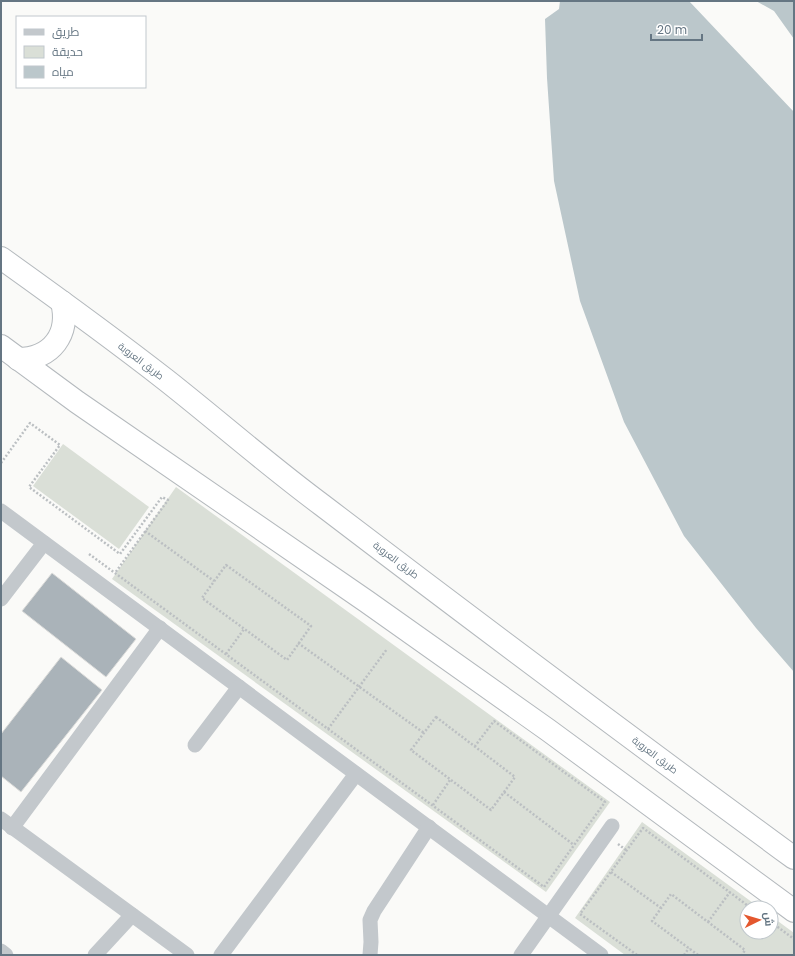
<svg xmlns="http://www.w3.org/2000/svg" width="795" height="956" font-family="Poppins,Cairo,sans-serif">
	<rect width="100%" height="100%" fill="#fafaf8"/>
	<g fill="#dadfd7">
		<path d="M 63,444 L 149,507 L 119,549 L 33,486 Z"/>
		<path d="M 176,487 L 610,802 L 546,892 L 112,579 Z"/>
		<path d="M 642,822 L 760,908 L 747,908 L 747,932 L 771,932 L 771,916 L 794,933 L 794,955 L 625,955 L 575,918 Z"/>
	</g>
	<g fill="#bbc7cb">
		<path d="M 560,1 L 689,1 L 794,112 L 794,672 L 756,628 L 684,536 L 624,422 L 580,301 L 554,181 L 547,78 L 545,19 L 559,9 Z"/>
		<path d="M 756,1 L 794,1 L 794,39 L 774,11 Z"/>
	</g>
	<g fill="#aab3b9" stroke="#dcdcda">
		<path d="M 52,573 L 136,639 L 106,677 L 22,611 Z"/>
		<path d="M 61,657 L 102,690 L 21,792 L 1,776 L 1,734 Z"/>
	</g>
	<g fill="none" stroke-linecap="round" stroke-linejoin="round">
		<g stroke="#b4b9bd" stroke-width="24">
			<g id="trunk">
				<path d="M 1,258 C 57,298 112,338 166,380 C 218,421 268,465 322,505 C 478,624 636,742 794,858"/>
				<path d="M 1,346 L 77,402 L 366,601 L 548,730 L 794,911"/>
				<path d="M 18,359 C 52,359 70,334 62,302"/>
			</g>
		</g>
		<g stroke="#bbbfc2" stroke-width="2.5" stroke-dasharray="2 2" stroke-linecap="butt">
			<path d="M 1,463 L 30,423 L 60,445 L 29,487 L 120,554 L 162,497 L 168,500 L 115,573"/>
			<path d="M 145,531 L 214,581"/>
			<path d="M 89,554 L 544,887 L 605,802 L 494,721 L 475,746"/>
			<path d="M 226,565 L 311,626 L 287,660 L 202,598 Z"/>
			<path d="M 298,643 L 424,733"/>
			<path d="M 226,654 L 244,629"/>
			<path d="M 436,717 L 515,777 L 491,810 L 411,750 Z"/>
			<path d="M 328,729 L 387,649"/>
			<path d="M 504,792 L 574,845"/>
			<path d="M 433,805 L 450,780"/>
			<path d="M 618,844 L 626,850"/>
			<path d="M 611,872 L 661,908"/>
			<path d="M 708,922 L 730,892"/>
			<path d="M 771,922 L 794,939"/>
			<path d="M 637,955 L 580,914 L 643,828 L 751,908"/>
			<path d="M 684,955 L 689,948"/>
			<path d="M 698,955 L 652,921 L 671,894 L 745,950 L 742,955"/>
		</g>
		<g stroke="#c3c8cc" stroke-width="15">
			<path d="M 1,511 L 601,955"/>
			<path d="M 1,599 L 44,543"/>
			<path d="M 195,745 L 239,687"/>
			<path d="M 1,819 L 187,955"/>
			<path d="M 12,828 L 160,628"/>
			<path d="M 1,951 L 6,955"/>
			<path d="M 95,955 L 132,915"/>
			<path d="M 221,955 L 356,774"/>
			<path d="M 370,955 L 371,942 L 370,920 L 374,911 L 429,827"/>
			<path d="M 521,955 L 612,826"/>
		</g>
		<use href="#trunk" stroke="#fff" stroke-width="22"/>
	</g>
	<g text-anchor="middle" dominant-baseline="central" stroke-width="4" stroke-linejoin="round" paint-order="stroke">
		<g font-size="10" fill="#657683" stroke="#fff">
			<text transform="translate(141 361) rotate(37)">طريق العروبة</text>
			<text transform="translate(396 560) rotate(37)">طريق العروبة</text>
			<text transform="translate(655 755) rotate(37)">طريق العروبة</text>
		</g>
	</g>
	<rect width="795" height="956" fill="none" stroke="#657683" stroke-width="4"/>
	<rect x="16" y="16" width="130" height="72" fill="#ffffff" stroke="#c1c8cd"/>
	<rect x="24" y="29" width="20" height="6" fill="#c3c8cc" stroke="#c1c8cd"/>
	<text x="52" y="36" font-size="12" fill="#657683">طريق</text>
	<rect x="24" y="46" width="20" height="12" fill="#dadfd7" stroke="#c1c8cd"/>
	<text x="52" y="56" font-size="12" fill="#657683">حديقة</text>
	<rect x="24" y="66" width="20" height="12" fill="#bbc7cb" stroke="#c1c8cd"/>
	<text x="52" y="76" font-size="12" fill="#657683">مياه</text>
	<g transform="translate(759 920) rotate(85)"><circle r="19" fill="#ffffff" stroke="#c1c8cd"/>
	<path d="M0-3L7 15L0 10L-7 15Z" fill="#e4572e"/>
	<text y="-6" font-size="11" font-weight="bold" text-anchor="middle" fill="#657683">ش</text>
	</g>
	<path d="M651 34v6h51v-6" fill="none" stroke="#657683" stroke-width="2"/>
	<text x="657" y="34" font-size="12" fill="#657683" stroke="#ffffff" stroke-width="3" paint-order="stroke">20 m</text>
</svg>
